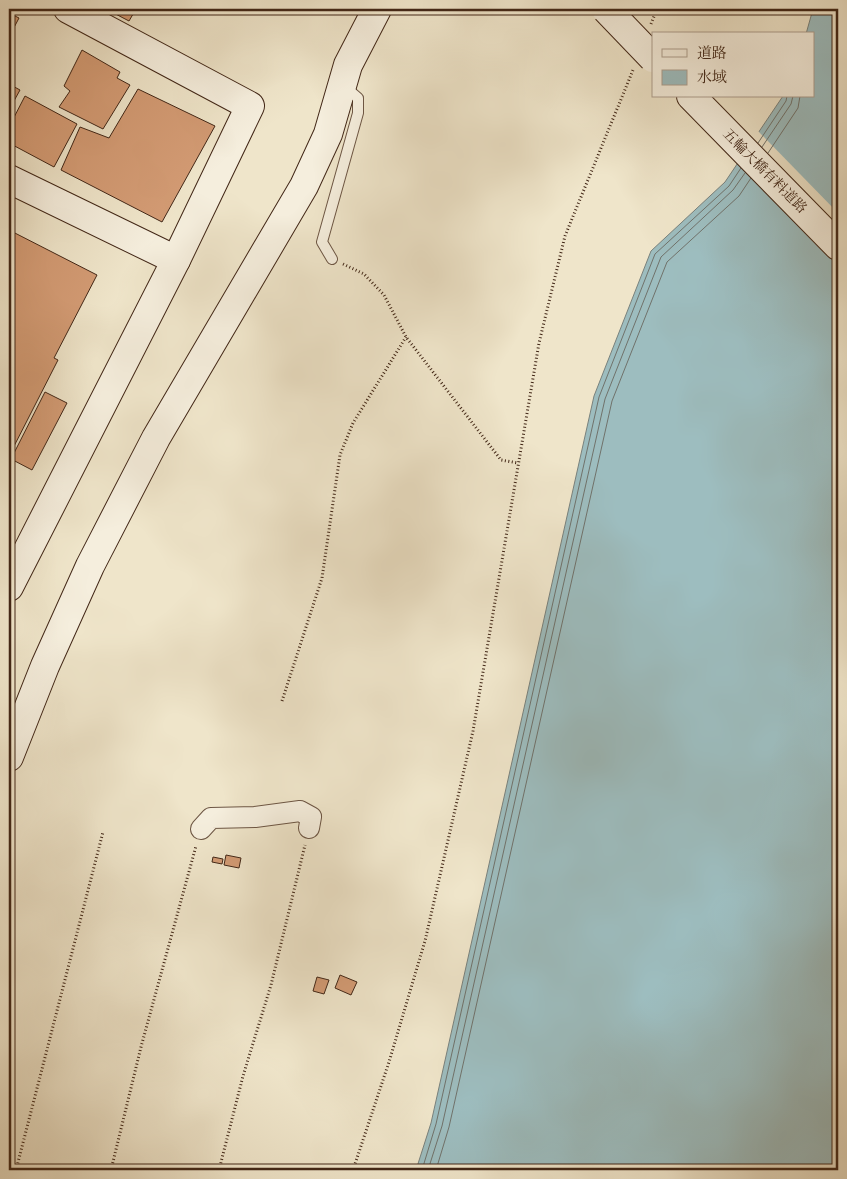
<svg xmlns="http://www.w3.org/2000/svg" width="847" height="1179" font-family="Alegreya,'Noto Serif JP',serif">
	<rect width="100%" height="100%" fill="#efe5ca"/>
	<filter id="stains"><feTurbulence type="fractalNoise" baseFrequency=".004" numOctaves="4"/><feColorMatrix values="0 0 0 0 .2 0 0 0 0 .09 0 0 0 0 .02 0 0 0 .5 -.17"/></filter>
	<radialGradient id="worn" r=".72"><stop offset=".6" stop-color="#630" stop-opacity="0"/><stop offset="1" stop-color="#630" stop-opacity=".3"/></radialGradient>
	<path fill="#9dbdbf" stroke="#79817c" d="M 813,9 L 838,9 L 838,1170 L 416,1170 L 431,1123 L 594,396 L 651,251 L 725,182 L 783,96 L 813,96 L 813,34 L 806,34 Z"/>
	<path fill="#efe5ca" d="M 757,130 L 838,213 L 838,265 L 736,161 Z"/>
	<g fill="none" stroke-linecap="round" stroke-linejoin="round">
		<g stroke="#70726b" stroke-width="1">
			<path d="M 758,143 L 786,101 L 787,96"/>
			<path d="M 762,147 L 791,104 L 793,96"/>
			<path d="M 768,153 L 798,108 L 800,96"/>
			<path d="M 422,1170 L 436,1124 L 599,397 L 655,254 L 729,186 L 741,168"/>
			<path d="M 428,1170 L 442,1126 L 605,399 L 661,257 L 733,190 L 745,173"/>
			<path d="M 436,1170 L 449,1127 L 612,401 L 667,262 L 739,196 L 751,178"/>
		</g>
	</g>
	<g fill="#d39b74" stroke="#422717">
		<path d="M 106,9 L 136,9 L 129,21 Z"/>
		<path d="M 9,13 L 19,18 L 9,37 Z"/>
		<path d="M 82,50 L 120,72 L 117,78 L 130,85 L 103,129 L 59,107 L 70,91 L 64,86 Z"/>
		<path d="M 9,84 L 20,90 L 9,110 Z"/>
		<path d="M 138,89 L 215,126 L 162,222 L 61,170 L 80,127 L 109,138 Z"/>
		<path d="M 25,96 L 77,124 L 54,167 L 9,143 L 9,127 Z"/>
		<path d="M 9,230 L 97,275 L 54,358 L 58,360 L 9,456 Z"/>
		<path d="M 45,392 L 67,403 L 32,470 L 11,459 Z"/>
		<path d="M 226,855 L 241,858 L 239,868 L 224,865 Z"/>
		<path d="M 213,857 L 223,859 L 222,864 L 212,862 Z"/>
		<path d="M 340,975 L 357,982 L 351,995 L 335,988 Z"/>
		<path d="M 317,977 L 329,980 L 324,994 L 313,991 Z"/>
	</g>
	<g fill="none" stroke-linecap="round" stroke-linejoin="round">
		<g stroke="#6d5644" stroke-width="12">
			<path id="lane" d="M 332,259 L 322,242 L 358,113 L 358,98 L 344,86"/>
		</g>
		<g stroke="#6d5644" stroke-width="22">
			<path id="street" d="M 201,829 L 211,818 L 255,817 L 300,811 L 311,817 L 309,828"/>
		</g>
		<g stroke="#422717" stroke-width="30">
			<g id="secondary">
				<path d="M 691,96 L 838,246"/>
				<path d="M 9,179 L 176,260"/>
				<path d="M 9,587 L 176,260 L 250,106 L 68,9"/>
				<path d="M 9,757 L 45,666 L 90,566 L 156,438 L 304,186 L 328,134 L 348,65 L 377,9"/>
			</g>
		</g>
		<g stroke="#422717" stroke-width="3" stroke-dasharray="1 2.5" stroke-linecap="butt">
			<path d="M 651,24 L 657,9"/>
			<path d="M 343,264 L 364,274 L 384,295 L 406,337 L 501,460 L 518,463"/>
			<path d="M 282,701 L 322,578 L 340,455 L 353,423 L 406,337"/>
			<path d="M 16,1170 L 103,832"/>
			<path d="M 111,1170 L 141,1047 L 196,846"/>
			<path d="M 219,1170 L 243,1076 L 271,985 L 305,845"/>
			<path d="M 353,1170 L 389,1062 L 425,941 L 473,731 L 539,343 L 565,236 L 633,70"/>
		</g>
		<use href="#lane" stroke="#f5eedd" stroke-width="10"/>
		<use href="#street" stroke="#f5eedd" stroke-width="20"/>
		<use href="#secondary" stroke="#f5eedd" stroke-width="28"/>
		<g stroke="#422717" stroke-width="30" stroke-linecap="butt">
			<path id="secondary-bridge" d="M 606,9 L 653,58"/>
		</g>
		<use href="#secondary-bridge" stroke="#f5eedd" stroke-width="28"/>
	</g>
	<g text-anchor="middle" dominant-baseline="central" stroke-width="4" stroke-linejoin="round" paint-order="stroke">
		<g font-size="14" fill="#422717" stroke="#f5eedd">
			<text transform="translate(765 171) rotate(45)">五輪大橋有料道路</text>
		</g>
	</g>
	<rect width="847" height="1179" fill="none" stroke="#efe5ca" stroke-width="30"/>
	<rect x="10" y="10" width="827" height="1159" fill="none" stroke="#422717" stroke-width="2.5"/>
	<rect x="15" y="15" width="817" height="1149" fill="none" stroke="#422717"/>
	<rect x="652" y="32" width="162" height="65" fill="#f5eedd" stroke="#ad9e8e"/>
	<rect x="662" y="49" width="25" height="8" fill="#f5eedd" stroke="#ad9e8e"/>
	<text x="697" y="58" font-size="15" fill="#422717">道路</text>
	<rect x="662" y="70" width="25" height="15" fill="#9dbdbf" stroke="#ad9e8e"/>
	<text x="697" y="82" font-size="15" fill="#422717">水域</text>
	<rect width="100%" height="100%" filter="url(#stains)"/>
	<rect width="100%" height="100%" fill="url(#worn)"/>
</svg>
